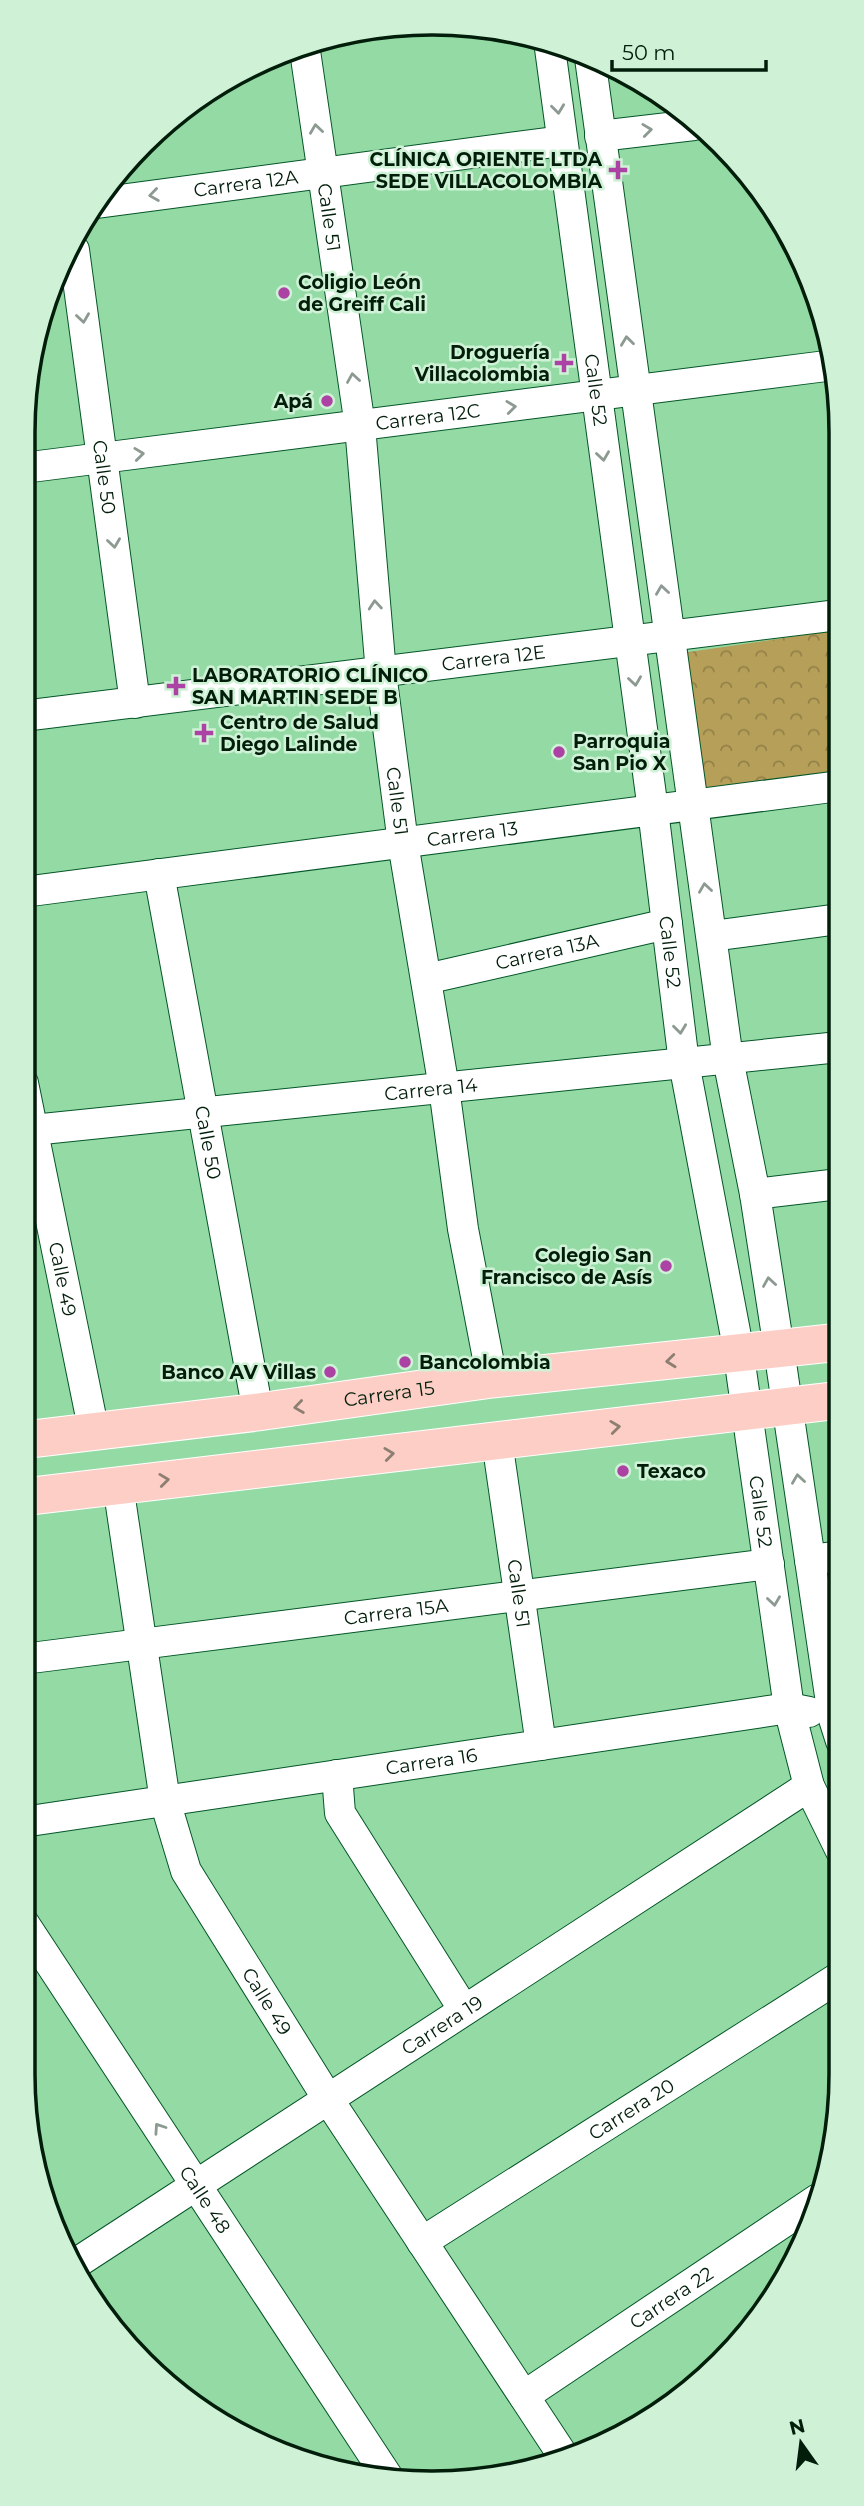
<svg xmlns="http://www.w3.org/2000/svg" width="864" height="2506" font-family="Montserrat,sans-serif">
	<defs>
		<pattern id="park-crowns" width="20" height="18" patternUnits="userSpaceOnUse" patternTransform="scale(1.75)"><rect width="20" height="18" fill="#b69f59"/><path d="M2 6a3 3 0 1 1 6 0M12 15a3 3 0 1 1 6 0" fill="none" stroke="#928148"/></pattern>
	</defs>
	<rect width="100%" height="100%" fill="#93daa4"/>
	<path fill="url(#park-crowns)" d="M 838,630 L 839,775 L 702,792 L 682,653 Z"/>
	<g fill="none" stroke-linecap="round" stroke-linejoin="round">
		<g stroke="#045628" stroke-width="32">
			<g id="minor">
				<path id="s1" d="M 549,41 L 653,810 L 684,1063 L 737,1342 L 789,1708 L 809,1786 L 841,1851"/>
				<path id="s2" d="M 305,51 L 360,426 L 381,673 L 403,843 L 444,1088 L 463,1229 L 492,1379"/>
				<path d="M 590,58 L 728,1059 L 755,1194 L 777,1336 L 833,1716 L 841,1741"/>
				<path d="M 600,136 L 694,125"/>
				<path id="s3" d="M 97,203 L 562,141"/>
				<path id="s4" d="M 74,250 L 135,703"/>
				<path id="s5" d="M 23,468 L 834,365"/>
				<path id="s6" d="M 23,716 L 838,615"/>
				<path id="s7" d="M 159,874 L 258,1412"/>
				<path id="s8" d="M 23,892 L 839,786"/>
				<path d="M 712,936 L 839,919"/>
				<path id="s9" d="M 426,979 L 667,924"/>
				<path id="s10" d="M 23,1083 L 94,1432"/>
				<path id="s11" d="M 23,1131 L 839,1047"/>
				<path d="M 755,1194 L 839,1184"/>
				<path id="s12" d="M 497,1441 L 541,1745"/>
				<path id="s13" d="M 118,1485 L 165,1801 L 186,1871 L 328,2099 L 564,2457"/>
				<path d="M 810,1560 L 840,1556"/>
				<path id="s14" d="M 23,1659 L 769,1564"/>
				<path d="M 337,1775 L 340,1813 L 464,2010"/>
				<path id="s15" d="M 23,1822 L 789,1708 L 809,1712"/>
				<path id="s16" d="M 23,1922 L 389,2479"/>
				<path id="s17" d="M 422,2242 L 841,1976"/>
				<path id="s18" d="M 75,2264 L 809,1786"/>
				<path id="s19" d="M 524,2396 L 818,2199"/>
			</g>
		</g>
		<g stroke="#fff" stroke-width="39">
			<g id="major">
				<path id="s20" d="M 23,1440 L 258,1412 L 492,1379 L 840,1342"/>
				<path d="M 23,1497 L 840,1400"/>
			</g>
		</g>
		<use href="#minor" stroke="#fff" stroke-width="30"/>
		<use href="#major" stroke="#fdcec5" stroke-width="37"/>
	</g>
	<defs><path id="oneway-chevron" d="M-2-3.5L2.5 0L-2 3.5" fill="none" stroke-width="1.6" stroke-linecap="round" stroke-linejoin="round" transform="scale(1.75)"/></defs>
	<g stroke="#8d9a91">
		<use href="#oneway-chevron" transform="translate(558 109) rotate(83)"/>
		<use href="#oneway-chevron" transform="translate(316 129) rotate(-98)"/>
		<use href="#oneway-chevron" transform="translate(647 130) rotate(-7)"/>
		<use href="#oneway-chevron" transform="translate(154 195) rotate(172)"/>
		<use href="#oneway-chevron" transform="translate(83 318) rotate(82)"/>
		<use href="#oneway-chevron" transform="translate(627 341) rotate(-97)"/>
		<use href="#oneway-chevron" transform="translate(353 378) rotate(-99)"/>
		<use href="#oneway-chevron" transform="translate(511 407) rotate(-7)"/>
		<use href="#oneway-chevron" transform="translate(139 454) rotate(-7)"/>
		<use href="#oneway-chevron" transform="translate(603 456) rotate(82)"/>
		<use href="#oneway-chevron" transform="translate(114 543) rotate(82)"/>
		<use href="#oneway-chevron" transform="translate(662 590) rotate(-98)"/>
		<use href="#oneway-chevron" transform="translate(375 605) rotate(-95)"/>
		<use href="#oneway-chevron" transform="translate(635 681) rotate(82)"/>
		<use href="#oneway-chevron" transform="translate(705 888) rotate(-98)"/>
		<use href="#oneway-chevron" transform="translate(680 1029) rotate(83)"/>
		<use href="#oneway-chevron" transform="translate(769 1282) rotate(-99)"/>
		<use href="#oneway-chevron" transform="translate(798 1479) rotate(-98)"/>
		<use href="#oneway-chevron" transform="translate(774 1601) rotate(82)"/>
		<use href="#oneway-chevron" transform="translate(159 2128) rotate(-124)"/>
	</g>
	<g stroke="#8c7f71">
		<use href="#oneway-chevron" transform="translate(671 1361) rotate(174)"/>
		<use href="#oneway-chevron" transform="translate(299 1407) rotate(172)"/>
		<use href="#oneway-chevron" transform="translate(615 1427) rotate(-7)"/>
		<use href="#oneway-chevron" transform="translate(389 1454) rotate(-7)"/>
		<use href="#oneway-chevron" transform="translate(164 1480) rotate(-7)"/>
	</g>
	<g fill="#ac42a3" stroke="#cff2d6" stroke-width="2.5">
		<path d="M614.5 159.5h7v7h7v7h-7v7h-7v-7h-7v-7h7z"/>
		<circle cx="284" cy="293" r="7"/>
		<path d="M560.5 352.5h7v7h7v7h-7v7h-7v-7h-7v-7h7z"/>
		<circle cx="327" cy="401" r="7"/>
		<path d="M172.5 675.5h7v7h7v7h-7v7h-7v-7h-7v-7h7z"/>
		<path d="M200.5 722.5h7v7h7v7h-7v7h-7v-7h-7v-7h7z"/>
		<circle cx="559" cy="752" r="7"/>
		<circle cx="666" cy="1266" r="7"/>
		<circle cx="405" cy="1362" r="7"/>
		<circle cx="330" cy="1372" r="7"/>
		<circle cx="623" cy="1471" r="7"/>
	</g>
	<g text-anchor="middle" dominant-baseline="central" stroke-width="5" stroke-linejoin="round" paint-order="stroke">
		<g font-size="19" font-weight="bold" fill="#021e0b" stroke="#cff2d6" text-anchor="start">
			<text x="602" y="159" text-anchor="end">CLÍNICA ORIENTE LTDA<tspan x="602" dy="22">SEDE VILLACOLOMBIA</tspan></text>
			<text x="298" y="282">Coligio León<tspan x="298" dy="22">de Greiff Cali</tspan></text>
			<text x="550" y="352" text-anchor="end">Droguería<tspan x="550" dy="22">Villacolombia</tspan></text>
			<text x="313" y="401" text-anchor="end">Apá</text>
			<text x="192" y="675">LABORATORIO CLÍNICO<tspan x="192" dy="22">SAN MARTIN SEDE B</tspan></text>
			<text x="220" y="722">Centro de Salud<tspan x="220" dy="22">Diego Lalinde</tspan></text>
			<text x="573" y="741">Parroquia<tspan x="573" dy="22">San Pio X</tspan></text>
			<text x="652" y="1255" text-anchor="end">Colegio San<tspan x="652" dy="22">Francisco de Asís</tspan></text>
			<text x="419" y="1362">Bancolombia</text>
			<text x="316" y="1372" text-anchor="end">Banco AV Villas</text>
			<text x="637" y="1471">Texaco</text>
		</g>
		<g font-size="19" fill="#021e0b" stroke="#cff2d6">
			<text stroke="none"><textPath href="#s3" startOffset="150">Carrera 12A</textPath></text>
			<text stroke="none"><textPath href="#s2" startOffset="168">Calle 51</textPath></text>
			<text stroke="none"><textPath href="#s1" startOffset="352">Calle 52</textPath></text>
			<text stroke="none"><textPath href="#s5" startOffset="408">Carrera 12C</textPath></text>
			<text stroke="none"><textPath href="#s4" startOffset="229">Calle 50</textPath></text>
			<text stroke="none"><textPath href="#s6" startOffset="474">Carrera 12E</textPath></text>
			<text stroke="none"><textPath href="#s2" startOffset="756">Calle 51</textPath></text>
			<text stroke="none"><textPath href="#s8" startOffset="453">Carrera 13</textPath></text>
			<text stroke="none"><textPath href="#s9" startOffset="124">Carrera 13A</textPath></text>
			<text stroke="none"><textPath href="#s1" startOffset="919">Calle 52</textPath></text>
			<text stroke="none"><textPath href="#s11" startOffset="410">Carrera 14</textPath></text>
			<text stroke="none"><textPath href="#s7" startOffset="273">Calle 50</textPath></text>
			<text stroke="none"><textPath href="#s10" startOffset="200">Calle 49</textPath></text>
			<text stroke="none"><textPath href="#s20" startOffset="369">Carrera 15</textPath></text>
			<text stroke="none"><textPath href="#s1" startOffset="1486">Calle 52</textPath></text>
			<text stroke="none"><textPath href="#s12" startOffset="154">Calle 51</textPath></text>
			<text stroke="none"><textPath href="#s14" startOffset="376">Carrera 15A</textPath></text>
			<text stroke="none"><textPath href="#s15" startOffset="413">Carrera 16</textPath></text>
			<text stroke="none"><textPath href="#s13" startOffset="546">Calle 49</textPath></text>
			<text stroke="none"><textPath href="#s18" startOffset="438">Carrera 19</textPath></text>
			<text stroke="none"><textPath href="#s17" startOffset="248">Carrera 20</textPath></text>
			<text stroke="none"><textPath href="#s16" startOffset="332">Calle 48</textPath></text>
			<text stroke="none"><textPath href="#s19" startOffset="177">Carrera 22</textPath></text>
		</g>
	</g>
	<path d="M0 0H864V2506H0ZM432 35H432A397 397 0 0 1 829 432V2074A397 397 0 0 1 432 2471H432A397 397 0 0 1 35 2074V432A397 397 0 0 1 432 35Z" fill="#cff2d6" fill-rule="evenodd"/>
	<path fill="none" stroke="#021e0b" stroke-width="3.5" d="M432 35H432A397 397 0 0 1 829 432V2074A397 397 0 0 1 432 2471H432A397 397 0 0 1 35 2074V432A397 397 0 0 1 432 35Z"/>
	<g transform="translate(801 2443) rotate(346)" stroke="#cff2d6" stroke-width="5" paint-order="stroke">
	<path d="M0-5L12 26L0 18L-12 26Z" fill="#021e0b"/>
	<text y="-10" font-size="19" font-weight="bold" text-anchor="middle" fill="#021e0b">N</text>
	</g>
	<path d="M612 60v10h154v-10" fill="none" stroke="#021e0b" stroke-width="3.5"/>
	<text x="622" y="60" font-size="21" fill="#021e0b" stroke="#cff2d6" stroke-width="5" paint-order="stroke">50 m</text>
</svg>
